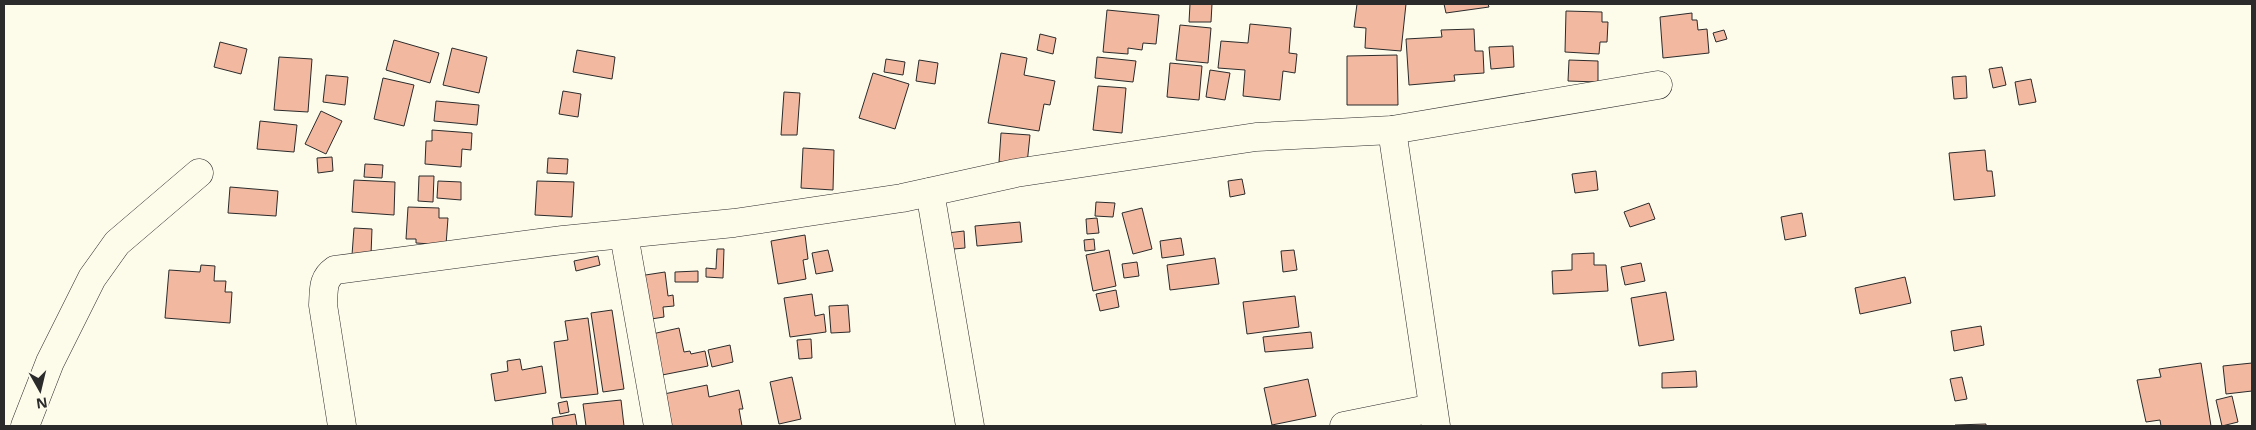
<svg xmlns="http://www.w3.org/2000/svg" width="2256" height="430" font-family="'Open Sans',sans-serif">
	<rect width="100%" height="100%" fill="#fdfbea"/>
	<g fill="#f2b8a0" stroke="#2b2b2b">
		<path d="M 1190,4 L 1212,4 L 1211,22 L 1189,22 Z"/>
		<path d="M 1357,4 L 1406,4 L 1401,51 L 1365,48 L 1366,28 L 1354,27 Z"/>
		<path d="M 1444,4 L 1488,4 L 1489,7 L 1446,13 Z"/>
		<path d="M 1107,10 L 1159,15 L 1156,44 L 1143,43 L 1142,50 L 1128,48 L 1128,54 L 1103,52 Z"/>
		<path d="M 1566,11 L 1602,12 L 1602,22 L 1608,22 L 1607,42 L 1600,42 L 1599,54 L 1565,52 Z"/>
		<path d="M 1692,13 L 1692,20 L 1697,20 L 1698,30 L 1707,29 L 1709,53 L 1663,58 L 1660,17 Z"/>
		<path d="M 1250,24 L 1291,28 L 1289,53 L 1297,54 L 1295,73 L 1283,71 L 1280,100 L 1243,96 L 1245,70 L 1218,68 L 1221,41 L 1248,43 Z"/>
		<path d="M 1180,25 L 1211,28 L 1208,63 L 1176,60 Z"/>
		<path d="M 1474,29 L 1475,51 L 1483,51 L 1484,73 L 1454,75 L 1455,81 L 1409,85 L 1406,39 L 1442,37 L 1441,30 Z"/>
		<path d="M 1724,30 L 1727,39 L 1716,42 L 1713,33 Z"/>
		<path d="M 1040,34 L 1056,38 L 1053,54 L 1037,50 Z"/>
		<path d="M 394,40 L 439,53 L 430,83 L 386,70 Z"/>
		<path d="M 220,42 L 247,49 L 241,74 L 214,67 Z"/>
		<path d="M 1513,46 L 1514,67 L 1491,69 L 1489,47 Z"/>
		<path d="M 452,48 L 487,57 L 479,93 L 443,85 Z"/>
		<path d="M 577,50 L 615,57 L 612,79 L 573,72 Z"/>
		<path d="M 1001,53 L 1027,58 L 1024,75 L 1055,81 L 1050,105 L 1044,104 L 1039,131 L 988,123 Z"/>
		<path d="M 1397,55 L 1398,105 L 1347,105 L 1347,56 Z"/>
		<path d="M 279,57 L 312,59 L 308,112 L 274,110 Z"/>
		<path d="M 1097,57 L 1136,61 L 1133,82 L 1095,78 Z"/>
		<path d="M 886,59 L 905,62 L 903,75 L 884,72 Z"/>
		<path d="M 919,60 L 938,63 L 935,84 L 916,81 Z"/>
		<path d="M 1569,60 L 1598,61 L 1598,82 L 1568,81 Z"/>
		<path d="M 1170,63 L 1202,66 L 1199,100 L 1167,97 Z"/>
		<path d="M 2002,67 L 2006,85 L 1993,88 L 1989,69 Z"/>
		<path d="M 1210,70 L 1230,73 L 1225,100 L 1206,97 Z"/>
		<path d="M 873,73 L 909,84 L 895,129 L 859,118 Z"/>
		<path d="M 326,75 L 348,77 L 345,105 L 323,102 Z"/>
		<path d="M 1966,76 L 1967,98 L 1954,99 L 1952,77 Z"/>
		<path d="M 383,78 L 414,85 L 404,126 L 374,119 Z"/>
		<path d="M 2031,79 L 2036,102 L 2019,105 L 2015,82 Z"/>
		<path d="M 1098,86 L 1126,88 L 1122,133 L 1093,130 Z"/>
		<path d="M 563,91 L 581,94 L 578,117 L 559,114 Z"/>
		<path d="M 784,92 L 800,93 L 797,135 L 781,135 Z"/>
		<path d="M 436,101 L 479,105 L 477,125 L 434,121 Z"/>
		<path d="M 321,111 L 342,121 L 326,154 L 305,144 Z"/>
		<path d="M 260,121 L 297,125 L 294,152 L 257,149 Z"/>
		<path d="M 432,130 L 472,133 L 471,150 L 462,149 L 461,167 L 425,164 L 426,141 L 432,141 Z"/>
		<path d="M 1001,133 L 1030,135 L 1027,164 L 999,162 Z"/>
		<path d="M 803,148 L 834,150 L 833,190 L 801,188 Z"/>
		<path d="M 1985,150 L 1987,171 L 1992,171 L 1995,196 L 1954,200 L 1949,153 Z"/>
		<path d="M 332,157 L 333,171 L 318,173 L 317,158 Z"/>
		<path d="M 548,158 L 568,159 L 567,174 L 547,173 Z"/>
		<path d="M 365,164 L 383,165 L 382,178 L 364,177 Z"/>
		<path d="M 1596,171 L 1598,190 L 1575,193 L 1572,174 Z"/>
		<path d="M 419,176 L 434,176 L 433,202 L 418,201 Z"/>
		<path d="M 1242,179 L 1245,194 L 1230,197 L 1228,181 Z"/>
		<path d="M 354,180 L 395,182 L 394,215 L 352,212 Z"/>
		<path d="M 438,181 L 461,182 L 461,200 L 437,198 Z"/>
		<path d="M 537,181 L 574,182 L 572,217 L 535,215 Z"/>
		<path d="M 230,187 L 278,191 L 276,216 L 228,213 Z"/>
		<path d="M 1096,202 L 1115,203 L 1113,217 L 1095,216 Z"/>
		<path d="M 1649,203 L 1655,219 L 1630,227 L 1624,212 Z"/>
		<path d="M 408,207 L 439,208 L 439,218 L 448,218 L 446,245 L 416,243 L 416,239 L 406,239 Z"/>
		<path d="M 1142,208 L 1152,249 L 1133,254 L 1122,213 Z"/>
		<path d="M 1802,213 L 1806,236 L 1785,240 L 1781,217 Z"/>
		<path d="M 1097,218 L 1099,233 L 1087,234 L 1086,219 Z"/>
		<path d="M 1020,222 L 1022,242 L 977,246 L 975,226 Z"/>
		<path d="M 354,228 L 372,229 L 371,255 L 352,255 Z"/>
		<path d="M 964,231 L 965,248 L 942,250 L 939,234 Z"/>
		<path d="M 805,235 L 808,259 L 803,260 L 806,279 L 778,284 L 771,241 Z"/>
		<path d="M 1181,238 L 1184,255 L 1162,258 L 1160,241 Z"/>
		<path d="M 1094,239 L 1095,250 L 1085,251 L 1084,240 Z"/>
		<path d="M 717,249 L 724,249 L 723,278 L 706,277 L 706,268 L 716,269 Z"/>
		<path d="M 828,250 L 833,271 L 816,274 L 812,253 Z"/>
		<path d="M 1109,250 L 1116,286 L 1093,291 L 1086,255 Z"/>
		<path d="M 1294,250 L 1297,270 L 1283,272 L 1281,251 Z"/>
		<path d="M 1594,253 L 1594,265 L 1606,265 L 1608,291 L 1553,294 L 1552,271 L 1572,270 L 1572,254 Z"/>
		<path d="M 598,256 L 600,265 L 576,271 L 574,261 Z"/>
		<path d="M 1215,258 L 1219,284 L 1170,290 L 1167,265 Z"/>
		<path d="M 1137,262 L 1139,276 L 1124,278 L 1122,264 Z"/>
		<path d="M 1641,263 L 1645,281 L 1625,285 L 1621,267 Z"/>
		<path d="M 201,265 L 215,266 L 214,281 L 226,281 L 225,292 L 232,292 L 230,323 L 165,318 L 169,270 L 200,272 Z"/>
		<path d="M 698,271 L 698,282 L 675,282 L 675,272 Z"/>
		<path d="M 665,272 L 668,296 L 673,295 L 674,306 L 663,307 L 664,317 L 645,320 L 639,276 Z"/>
		<path d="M 1905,277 L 1911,303 L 1860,314 L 1855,288 Z"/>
		<path d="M 1116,290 L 1119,307 L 1100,311 L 1096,294 Z"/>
		<path d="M 1666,292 L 1674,340 L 1639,346 L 1631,298 Z"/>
		<path d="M 812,294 L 815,316 L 824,314 L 826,332 L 790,337 L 784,298 Z"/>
		<path d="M 1295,296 L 1299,327 L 1247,334 L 1243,302 Z"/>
		<path d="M 848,305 L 850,332 L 831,333 L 829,306 Z"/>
		<path d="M 612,310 L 624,389 L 603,392 L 591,313 Z"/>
		<path d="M 588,318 L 598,394 L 561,398 L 554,342 L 568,340 L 565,321 Z"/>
		<path d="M 1981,326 L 1984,345 L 1954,351 L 1951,331 Z"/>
		<path d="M 679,328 L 684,352 L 690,351 L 691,354 L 705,351 L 708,366 L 652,377 L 643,336 Z"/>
		<path d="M 1311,332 L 1313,348 L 1265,352 L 1263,337 Z"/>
		<path d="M 811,339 L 812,358 L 799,359 L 797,340 Z"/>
		<path d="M 730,345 L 733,362 L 712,367 L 708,350 Z"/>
		<path d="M 520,359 L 522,370 L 542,366 L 546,393 L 495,401 L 491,374 L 508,371 L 507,361 Z"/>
		<path d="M 2201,363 L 2211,426 L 2161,426 L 2160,420 L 2146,422 L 2137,380 L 2161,377 L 2159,369 Z"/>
		<path d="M 2252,363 L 2252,391 L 2226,394 L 2223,366 Z"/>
		<path d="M 1696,371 L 1697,387 L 1662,388 L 1662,373 Z"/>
		<path d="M 792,377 L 801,419 L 779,424 L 770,382 Z"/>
		<path d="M 1962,377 L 1967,399 L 1955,401 L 1950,379 Z"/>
		<path d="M 1308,379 L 1316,416 L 1272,425 L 1264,388 Z"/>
		<path d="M 707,385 L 709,397 L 739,390 L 743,409 L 739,409 L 742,426 L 671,426 L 664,394 Z"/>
		<path d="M 2232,396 L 2238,422 L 2222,426 L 2216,400 Z"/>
		<path d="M 621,400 L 624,426 L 586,426 L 583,404 Z"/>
		<path d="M 567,401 L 569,412 L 560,414 L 558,403 Z"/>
		<path d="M 575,414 L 577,426 L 553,426 L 552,418 Z"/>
		<path d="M 1986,424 L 1986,426 L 1955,426 L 1955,425 Z"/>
	</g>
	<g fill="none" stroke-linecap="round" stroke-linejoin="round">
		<g stroke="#2b2b2b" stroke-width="29">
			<g id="street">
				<path d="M 1392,130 L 1436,426"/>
				<path d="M 930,192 L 970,426"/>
				<path d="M 624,235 L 658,426"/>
				<path d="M 25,426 L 50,362 L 92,278 L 117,243 L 199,173"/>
				<path d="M 342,426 L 323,305 C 324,290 322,279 335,270 L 563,240 L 734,223 L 902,198 L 1016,173 L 1256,137 L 1392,130 L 1658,85"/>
				<path d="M 1344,426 L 1433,408"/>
			</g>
		</g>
		<use href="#street" stroke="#fdfbea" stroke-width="28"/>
	</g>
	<rect width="2256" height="430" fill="none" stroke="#2b2b2b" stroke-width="10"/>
	<g transform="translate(40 390) rotate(172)" stroke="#fdfbea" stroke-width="4" paint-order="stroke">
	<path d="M0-4L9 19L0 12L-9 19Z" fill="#2b2b2b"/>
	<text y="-8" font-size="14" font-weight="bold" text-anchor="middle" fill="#2b2b2b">N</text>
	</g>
</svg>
